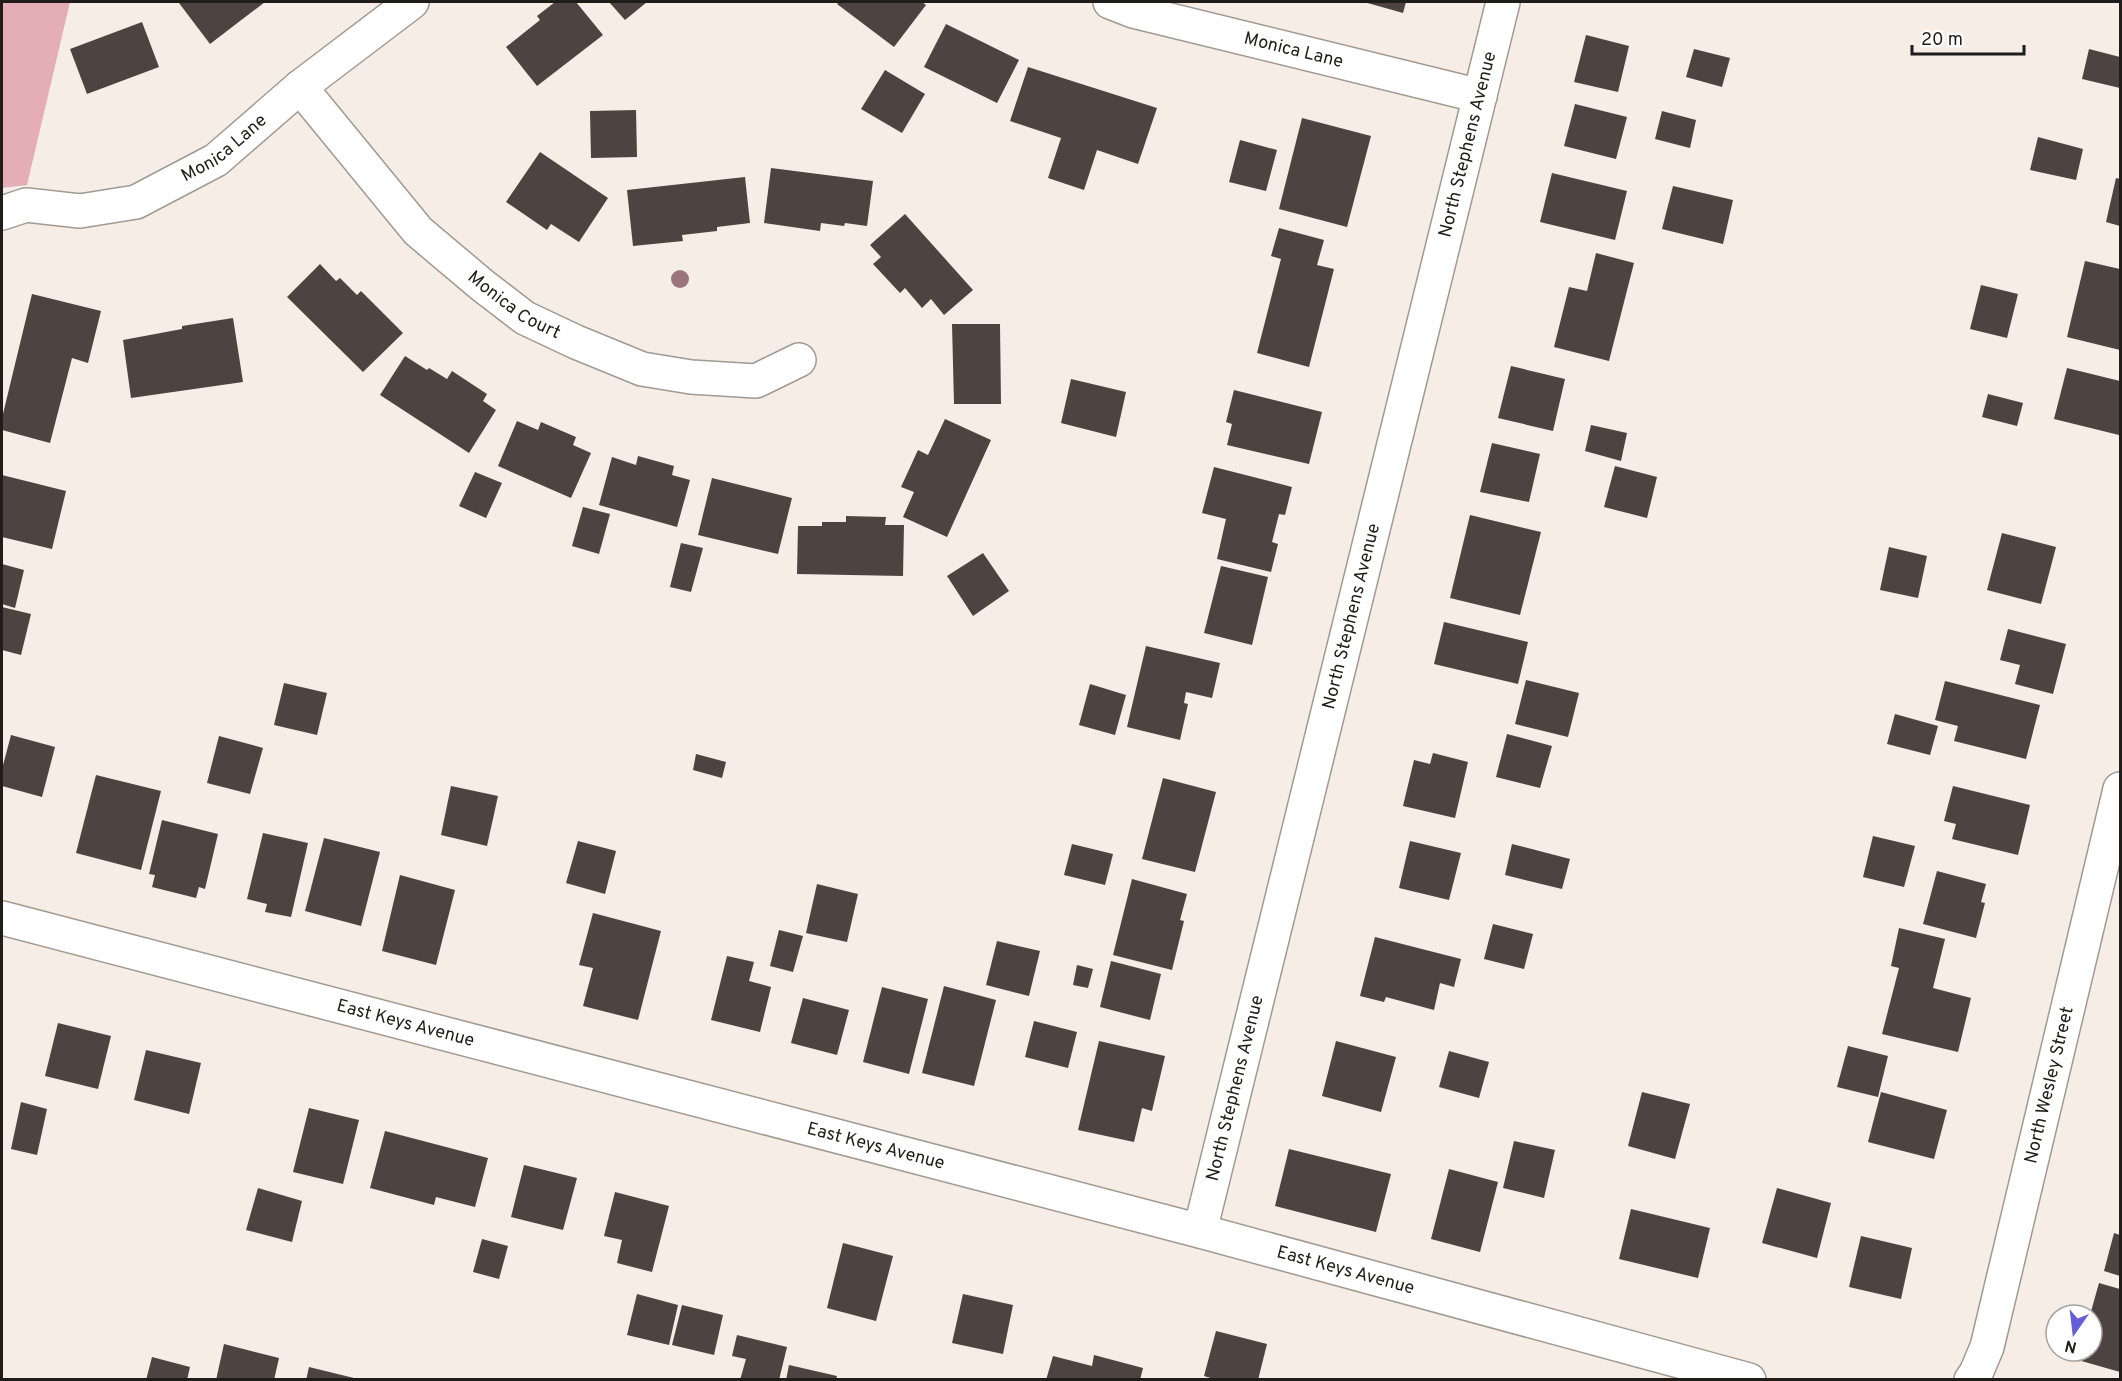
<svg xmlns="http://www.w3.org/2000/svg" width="2122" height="1381" font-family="Overpass,sans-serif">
	<rect width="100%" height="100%" fill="#f5ede6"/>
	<path fill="#e5adb5" d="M 2,2 L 70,2 L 27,185 L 2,188 Z"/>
	<g fill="#4d4441">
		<path d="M 181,2 L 265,2 L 210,44 L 179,3 Z"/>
		<path d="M 555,2 L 576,2 L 603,35 L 537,86 L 506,47 L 540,20 L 537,16 Z"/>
		<path d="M 609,2 L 647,2 L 625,20 Z"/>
		<path d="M 839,2 L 922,2 L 926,5 L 894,47 L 837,4 Z"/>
		<path d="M 1364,2 L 1406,2 L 1403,13 Z"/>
		<path d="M 142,22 L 159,67 L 87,94 L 70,49 Z"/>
		<path d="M 946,24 L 1019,60 L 997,103 L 924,67 Z"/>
		<path d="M 1586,35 L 1629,46 L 1618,92 L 1574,82 Z"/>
		<path d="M 1694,49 L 1730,58 L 1722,87 L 1686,77 Z"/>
		<path d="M 2089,49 L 2120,57 L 2120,88 L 2082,79 Z"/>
		<path d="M 1028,67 L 1157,108 L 1138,164 L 1097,150 L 1084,190 L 1048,178 L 1061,138 L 1010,121 Z"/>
		<path d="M 885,70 L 925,94 L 902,133 L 861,109 Z"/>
		<path d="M 1575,104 L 1627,117 L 1616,159 L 1564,146 Z"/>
		<path d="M 636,110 L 637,157 L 591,158 L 590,111 Z"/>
		<path d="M 1662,111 L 1696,120 L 1690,148 L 1655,139 Z"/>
		<path d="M 1302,118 L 1371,136 L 1347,227 L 1279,209 Z"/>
		<path d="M 2038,137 L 2083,149 L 2076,180 L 2030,170 Z"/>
		<path d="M 1240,140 L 1277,150 L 1266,191 L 1229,182 Z"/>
		<path d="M 540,152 L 608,198 L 579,242 L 551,224 L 547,230 L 506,202 Z"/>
		<path d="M 771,168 L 873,181 L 867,226 L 845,223 L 844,226 L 821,223 L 820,231 L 764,223 Z"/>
		<path d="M 1552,173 L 1627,191 L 1615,240 L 1540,222 Z"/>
		<path d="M 745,177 L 750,223 L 717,227 L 717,231 L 682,235 L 683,241 L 633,246 L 627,190 Z"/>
		<path d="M 2116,178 L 2120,179 L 2120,226 L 2106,222 Z"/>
		<path d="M 1673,186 L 1733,200 L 1723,244 L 1662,229 Z"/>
		<path d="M 905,214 L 973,290 L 944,315 L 931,299 L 922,308 L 905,288 L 900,293 L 873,264 L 881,257 L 870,245 Z"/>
		<path d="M 1279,228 L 1324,240 L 1317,265 L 1334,269 L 1309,367 L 1257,353 L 1281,259 L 1271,256 Z"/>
		<path d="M 1596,253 L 1634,263 L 1609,361 L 1554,347 L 1569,287 L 1587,291 Z"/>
		<path d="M 2085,261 L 2120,269 L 2120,350 L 2067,337 Z"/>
		<path d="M 320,264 L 336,281 L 340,278 L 357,295 L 361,291 L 403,333 L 363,372 L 287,297 Z"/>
		<path d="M 1981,285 L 2018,294 L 2007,338 L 1970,329 Z"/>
		<path d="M 32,294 L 101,311 L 88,363 L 72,358 L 50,443 L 2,430 L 2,418 Z"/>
		<path d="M 233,318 L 243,382 L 131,398 L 123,340 L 182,329 L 182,326 Z"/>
		<path d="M 952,324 L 1000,324 L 1001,404 L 954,404 Z"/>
		<path d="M 405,356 L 427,370 L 429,368 L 447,379 L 452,371 L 487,394 L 483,401 L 496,410 L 469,453 L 380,395 Z"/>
		<path d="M 1511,366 L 1565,379 L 1553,431 L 1498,418 Z"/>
		<path d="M 2067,368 L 2120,381 L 2119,435 L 2054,419 Z"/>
		<path d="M 1071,379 L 1126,392 L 1116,437 L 1061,423 Z"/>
		<path d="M 1234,390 L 1322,412 L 1309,464 L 1227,445 L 1232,424 L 1226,422 Z"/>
		<path d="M 1988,394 L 2023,403 L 2017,426 L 1982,417 Z"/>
		<path d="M 945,419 L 991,440 L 947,537 L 903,517 L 914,492 L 901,487 L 918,450 L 928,455 Z"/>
		<path d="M 517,421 L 538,430 L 541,422 L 576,437 L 573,445 L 591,453 L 571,498 L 498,466 Z"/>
		<path d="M 1591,425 L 1627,433 L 1621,461 L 1585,451 Z"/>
		<path d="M 1492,443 L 1540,454 L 1529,502 L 1480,492 Z"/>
		<path d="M 638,456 L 674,466 L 672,475 L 690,480 L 677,527 L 599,505 L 612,457 L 636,465 Z"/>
		<path d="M 1615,466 L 1657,477 L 1647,518 L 1604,507 Z"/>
		<path d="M 1214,467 L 1292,487 L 1285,515 L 1279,514 L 1272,542 L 1278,544 L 1271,572 L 1217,559 L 1226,519 L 1202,513 Z"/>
		<path d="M 475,472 L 502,483 L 486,518 L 459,506 Z"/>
		<path d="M 2,475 L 66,491 L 52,549 L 2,537 Z"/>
		<path d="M 712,478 L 792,498 L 778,554 L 698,535 Z"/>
		<path d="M 583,507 L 610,514 L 599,554 L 572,546 Z"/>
		<path d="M 1470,515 L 1541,532 L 1520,615 L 1450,598 Z"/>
		<path d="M 846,516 L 886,517 L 885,525 L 904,525 L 903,576 L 797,574 L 798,526 L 822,526 L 822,522 L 846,522 Z"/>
		<path d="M 2002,533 L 2056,547 L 2041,604 L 1987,590 Z"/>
		<path d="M 681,543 L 703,548 L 691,592 L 670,587 Z"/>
		<path d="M 1889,547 L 1927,556 L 1918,598 L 1880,590 Z"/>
		<path d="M 983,553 L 1009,591 L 973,616 L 947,576 Z"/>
		<path d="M 2,564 L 24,570 L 15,608 L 2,604 Z"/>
		<path d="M 1221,566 L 1268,577 L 1252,645 L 1204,633 Z"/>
		<path d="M 2,607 L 31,614 L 21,655 L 2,650 Z"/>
		<path d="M 1444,622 L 1528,642 L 1518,684 L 1434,664 Z"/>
		<path d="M 2008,629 L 2066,644 L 2053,694 L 2015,684 L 2020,665 L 2000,660 Z"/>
		<path d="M 1146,646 L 1220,663 L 1212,698 L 1186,692 L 1184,703 L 1188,704 L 1180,740 L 1127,727 Z"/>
		<path d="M 1526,680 L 1579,693 L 1568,737 L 1515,724 Z"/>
		<path d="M 1945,681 L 2040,705 L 2026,759 L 1954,741 L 1958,726 L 1935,720 Z"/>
		<path d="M 284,683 L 327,693 L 317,735 L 274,725 Z"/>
		<path d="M 1090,684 L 1126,695 L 1115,735 L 1079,725 Z"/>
		<path d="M 1895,714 L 1938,726 L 1930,755 L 1887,744 Z"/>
		<path d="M 1507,734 L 1552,746 L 1540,788 L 1496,777 Z"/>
		<path d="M 11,735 L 55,747 L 42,797 L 2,786 L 2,769 Z"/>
		<path d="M 219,736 L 263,748 L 250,794 L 207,783 Z"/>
		<path d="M 1433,753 L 1468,762 L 1455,818 L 1403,806 L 1414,760 L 1430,764 Z"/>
		<path d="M 696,754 L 726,762 L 722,778 L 693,770 Z"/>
		<path d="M 96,775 L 161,791 L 141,870 L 76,853 Z"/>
		<path d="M 1163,778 L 1216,792 L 1195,872 L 1142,859 Z"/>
		<path d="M 451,786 L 498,796 L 487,846 L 441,835 Z"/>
		<path d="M 1953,786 L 2030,805 L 2018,855 L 1952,839 L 1956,824 L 1944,821 Z"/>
		<path d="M 162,820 L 218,834 L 205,889 L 199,887 L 196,898 L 152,887 L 155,875 L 149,874 Z"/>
		<path d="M 263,833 L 308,843 L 291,917 L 265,912 L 267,904 L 247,899 Z"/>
		<path d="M 1873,836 L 1915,846 L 1904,887 L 1863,877 Z"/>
		<path d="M 324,838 L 380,852 L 361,926 L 305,911 Z"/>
		<path d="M 578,841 L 616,851 L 605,894 L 566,883 Z"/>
		<path d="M 1410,841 L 1461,853 L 1449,900 L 1399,888 Z"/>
		<path d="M 1072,844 L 1113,854 L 1105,885 L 1064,875 Z"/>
		<path d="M 1512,844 L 1570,859 L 1562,889 L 1505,875 Z"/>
		<path d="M 1937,871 L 1986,884 L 1981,902 L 1985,903 L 1976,938 L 1923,924 Z"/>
		<path d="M 400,875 L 455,890 L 436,965 L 382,951 Z"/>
		<path d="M 1132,879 L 1187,894 L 1180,920 L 1184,921 L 1172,970 L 1113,955 Z"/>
		<path d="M 817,884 L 858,894 L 847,942 L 806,933 Z"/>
		<path d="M 593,913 L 661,931 L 638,1020 L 583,1006 L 593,968 L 579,965 Z"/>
		<path d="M 1493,924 L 1533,934 L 1524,969 L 1484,959 Z"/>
		<path d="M 1899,928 L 1945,939 L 1933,988 L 1971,998 L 1958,1052 L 1882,1034 L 1899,968 L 1891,966 Z"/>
		<path d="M 779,930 L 803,936 L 793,972 L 770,966 Z"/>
		<path d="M 1375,937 L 1461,959 L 1454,987 L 1440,983 L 1434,1010 L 1386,997 L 1384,1002 L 1360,996 Z"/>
		<path d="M 997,941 L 1040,951 L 1029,996 L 986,985 Z"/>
		<path d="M 727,956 L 754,962 L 749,981 L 771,987 L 760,1032 L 711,1020 Z"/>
		<path d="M 1111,961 L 1161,974 L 1150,1020 L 1100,1007 Z"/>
		<path d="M 1077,965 L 1093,969 L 1088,988 L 1073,985 Z"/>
		<path d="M 944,986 L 996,1000 L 974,1086 L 922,1073 Z"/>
		<path d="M 882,987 L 928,999 L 909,1074 L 863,1062 Z"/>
		<path d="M 803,998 L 849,1010 L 837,1055 L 791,1043 Z"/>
		<path d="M 1034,1021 L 1077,1032 L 1068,1068 L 1025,1057 Z"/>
		<path d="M 58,1023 L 111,1036 L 98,1089 L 45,1076 Z"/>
		<path d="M 1099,1041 L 1165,1056 L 1152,1111 L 1142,1108 L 1134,1142 L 1078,1130 Z"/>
		<path d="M 1336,1041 L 1396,1057 L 1381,1112 L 1322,1096 Z"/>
		<path d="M 1848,1046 L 1888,1056 L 1878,1097 L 1837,1087 Z"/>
		<path d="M 146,1050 L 201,1063 L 189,1114 L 134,1100 Z"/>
		<path d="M 1449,1051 L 1489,1062 L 1479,1098 L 1439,1087 Z"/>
		<path d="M 1642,1092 L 1690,1104 L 1675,1159 L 1628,1146 Z"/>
		<path d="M 1881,1092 L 1947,1110 L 1934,1159 L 1868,1142 Z"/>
		<path d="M 21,1102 L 47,1109 L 37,1155 L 11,1149 Z"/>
		<path d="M 309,1108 L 359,1120 L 343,1184 L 293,1172 Z"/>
		<path d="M 385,1131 L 488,1158 L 475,1207 L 436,1197 L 434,1205 L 370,1188 Z"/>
		<path d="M 1514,1141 L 1555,1150 L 1544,1198 L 1503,1188 Z"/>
		<path d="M 1289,1149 L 1391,1174 L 1376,1232 L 1275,1206 Z"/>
		<path d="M 524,1165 L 577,1178 L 563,1230 L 511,1217 Z"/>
		<path d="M 1449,1169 L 1498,1182 L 1480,1252 L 1431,1239 Z"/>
		<path d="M 258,1188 L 302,1201 L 292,1242 L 246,1230 Z"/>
		<path d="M 1777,1188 L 1831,1203 L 1817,1258 L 1762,1243 Z"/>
		<path d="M 615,1192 L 669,1206 L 652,1272 L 617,1263 L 622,1240 L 604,1236 Z"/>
		<path d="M 1631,1209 L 1710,1228 L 1698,1278 L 1619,1259 Z"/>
		<path d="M 2114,1233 L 2120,1235 L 2120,1276 L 2104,1271 Z"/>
		<path d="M 1861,1236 L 1912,1248 L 1901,1299 L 1849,1287 Z"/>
		<path d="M 482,1239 L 508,1246 L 499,1279 L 473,1272 Z"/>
		<path d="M 843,1243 L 893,1256 L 876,1321 L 827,1308 Z"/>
		<path d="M 2099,1283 L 2120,1289 L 2120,1372 L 2078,1360 L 2080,1351 L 2092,1351 L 2092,1315 L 2090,1315 Z"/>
		<path d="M 637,1294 L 678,1305 L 669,1345 L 627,1335 Z"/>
		<path d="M 963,1294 L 1013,1305 L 1003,1354 L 952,1343 Z"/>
		<path d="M 682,1305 L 723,1315 L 714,1355 L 672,1345 Z"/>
		<path d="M 1216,1331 L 1267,1344 L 1258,1380 L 1217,1380 L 1204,1376 Z"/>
		<path d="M 737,1335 L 787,1347 L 779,1380 L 740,1380 L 746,1359 L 732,1356 Z"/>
		<path d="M 224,1344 L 279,1358 L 274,1380 L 216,1380 Z"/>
		<path d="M 1094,1355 L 1143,1368 L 1140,1380 L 1046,1380 L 1053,1356 L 1092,1366 Z"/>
		<path d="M 152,1357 L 190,1367 L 187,1380 L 146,1380 Z"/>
		<path d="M 789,1365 L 837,1376 L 836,1380 L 786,1380 Z"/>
		<path d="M 309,1367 L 358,1379 L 358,1380 L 306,1380 Z"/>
	</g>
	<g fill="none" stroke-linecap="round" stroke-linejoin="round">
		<g stroke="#a09a93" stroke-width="36">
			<g id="minor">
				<path id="s1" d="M 1110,2 L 1133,11 L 1480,96"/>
				<path id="s2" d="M 300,87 L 418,231 L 482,285 L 525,318 L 576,342 L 642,369 L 691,377 L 756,381 L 799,360"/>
				<path id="s3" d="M 2,213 L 26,205 L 80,211 L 136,202 L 216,160 L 300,87 L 412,2"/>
				<path id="s4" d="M 2,918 L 1200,1231 L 1749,1380"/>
				<path id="s5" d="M 1200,1231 L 1503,2"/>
				<path id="s6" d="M 1971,1380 L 1976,1373 L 1987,1347 L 2120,789"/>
			</g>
		</g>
		<use href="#minor" stroke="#fff" stroke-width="33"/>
	</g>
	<circle fill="#9c757b" cx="680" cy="279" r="9"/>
	<g text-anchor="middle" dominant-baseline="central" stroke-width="6" stroke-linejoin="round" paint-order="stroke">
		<g font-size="18" fill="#1f1c1a" stroke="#fff">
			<text stroke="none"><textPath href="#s1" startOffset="190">Monica Lane</textPath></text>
			<text stroke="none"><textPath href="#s5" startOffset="1119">North Stephens Avenue</textPath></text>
			<text stroke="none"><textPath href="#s3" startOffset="240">Monica Lane</textPath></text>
			<text stroke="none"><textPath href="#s2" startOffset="308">Monica Court</textPath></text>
			<text stroke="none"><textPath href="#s5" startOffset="633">North Stephens Avenue</textPath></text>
			<text stroke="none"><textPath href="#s4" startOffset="417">East Keys Avenue</textPath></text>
			<text stroke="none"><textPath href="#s6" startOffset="306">North Wesley Street</textPath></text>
			<text stroke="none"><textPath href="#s5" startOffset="147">North Stephens Avenue</textPath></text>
			<text stroke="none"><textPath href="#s4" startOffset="903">East Keys Avenue</textPath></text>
			<text stroke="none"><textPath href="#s4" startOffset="1389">East Keys Avenue</textPath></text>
		</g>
	</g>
	<rect width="2122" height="1381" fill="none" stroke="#1f1c1a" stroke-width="6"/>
	<g transform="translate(2074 1333) rotate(194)"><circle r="28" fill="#ffffff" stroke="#a5a4a3" stroke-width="1.5"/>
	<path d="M0-4.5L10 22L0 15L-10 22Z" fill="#645fd8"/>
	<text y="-9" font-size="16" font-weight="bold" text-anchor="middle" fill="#1f1c1a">N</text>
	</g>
	<path d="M1912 45v9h112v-9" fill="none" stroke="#1f1c1a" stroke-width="3"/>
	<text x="1921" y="45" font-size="18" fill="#1f1c1a" stroke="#ffffff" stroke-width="4.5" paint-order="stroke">20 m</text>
</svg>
